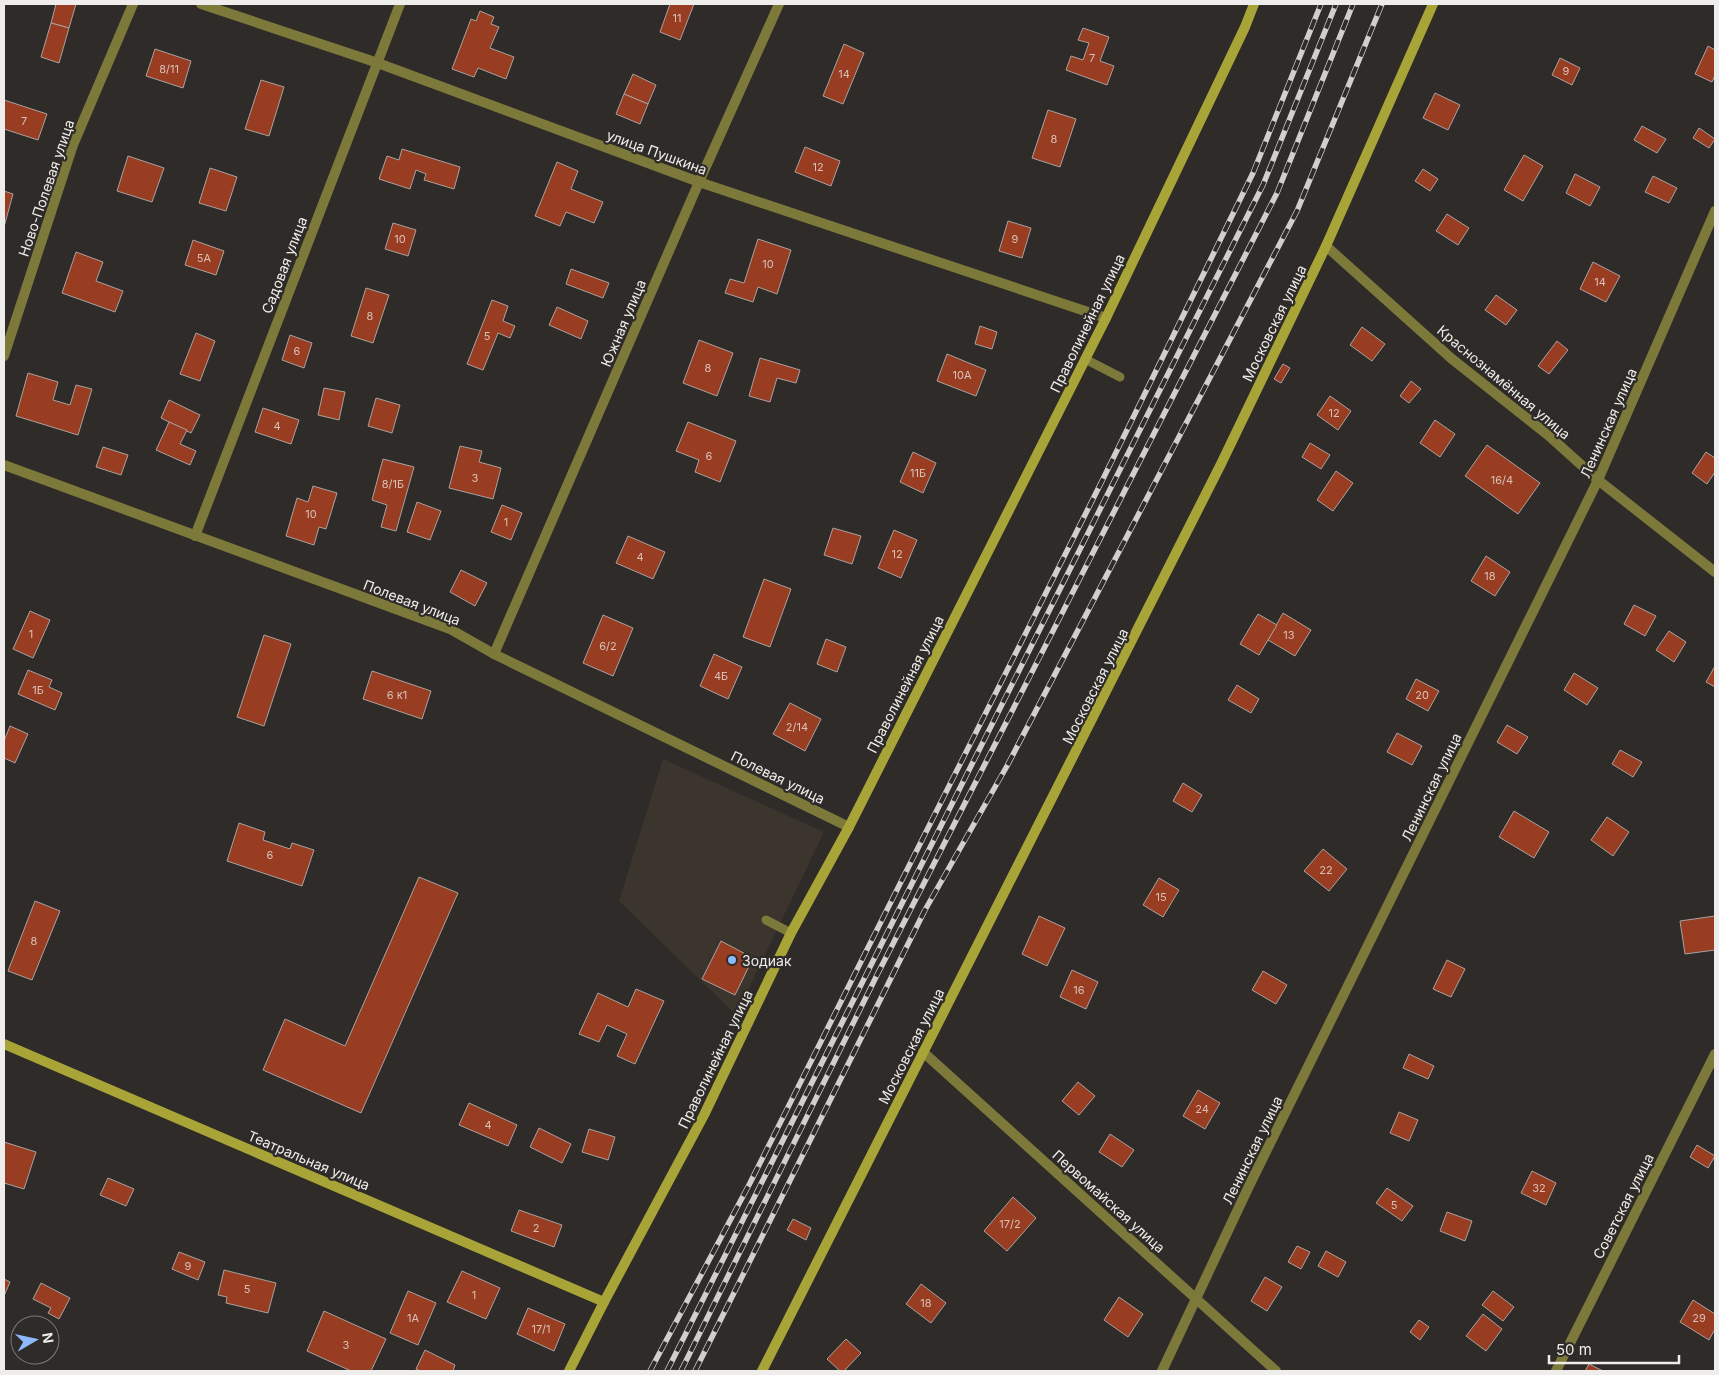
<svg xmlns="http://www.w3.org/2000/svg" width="1719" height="1375" font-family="Inter,sans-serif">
	<rect width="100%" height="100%" fill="#2e2b28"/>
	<path fill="#3b352d" d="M 663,759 L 824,832 L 736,1015 L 619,901 Z"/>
	<g fill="#983d21" stroke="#a8a3a1">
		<path d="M 56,4 L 76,4 L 69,28 L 51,23 Z"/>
		<path d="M 670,4 L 694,4 L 680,40 L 660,32 Z"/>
		<path d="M 480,11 L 494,17 L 491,24 L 499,27 L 490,48 L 514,57 L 506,79 L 478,68 L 474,77 L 452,69 L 471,19 L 476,21 Z"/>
		<path d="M 51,23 L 69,28 L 59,63 L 41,57 Z"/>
		<path d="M 1083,28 L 1109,37 L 1100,61 L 1114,66 L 1107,85 L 1066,70 L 1071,56 L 1083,60 L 1089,43 L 1078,40 Z"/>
		<path d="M 844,44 L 864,53 L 843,104 L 823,96 Z"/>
		<path d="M 1708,46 L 1715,50 L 1715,75 L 1712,82 L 1695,74 Z"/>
		<path d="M 155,49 L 191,61 L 183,88 L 146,76 Z"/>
		<path d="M 1560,58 L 1580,68 L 1572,85 L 1552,75 Z"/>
		<path d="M 633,74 L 656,85 L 648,104 L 624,94 Z"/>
		<path d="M 261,80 L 284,87 L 269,136 L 245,129 Z"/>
		<path d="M 1435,93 L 1460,105 L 1448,130 L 1423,118 Z"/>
		<path d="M 624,94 L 648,104 L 640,124 L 616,114 Z"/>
		<path d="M 4,100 L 47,114 L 38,140 L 4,129 Z"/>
		<path d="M 1048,110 L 1076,119 L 1060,167 L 1032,158 Z"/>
		<path d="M 1642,126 L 1666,139 L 1657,153 L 1634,140 Z"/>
		<path d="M 1699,128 L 1715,139 L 1709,148 L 1693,138 Z"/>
		<path d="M 805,147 L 840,161 L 831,186 L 795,172 Z"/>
		<path d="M 402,149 L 460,167 L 454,189 L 424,180 L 426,174 L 416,170 L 410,189 L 379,179 L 387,156 L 399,160 Z"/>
		<path d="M 1524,155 L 1543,166 L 1523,201 L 1504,190 Z"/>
		<path d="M 128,156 L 164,168 L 152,202 L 117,191 Z"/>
		<path d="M 557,162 L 578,171 L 571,189 L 603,202 L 594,223 L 566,212 L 560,226 L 535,216 Z"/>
		<path d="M 210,168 L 237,177 L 226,211 L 199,203 Z"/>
		<path d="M 1423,169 L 1438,179 L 1430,191 L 1415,181 Z"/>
		<path d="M 1575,174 L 1600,187 L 1590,206 L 1566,193 Z"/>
		<path d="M 1653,176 L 1677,188 L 1669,203 L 1645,192 Z"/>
		<path d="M 4,191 L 13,194 L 4,227 Z"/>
		<path d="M 1447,214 L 1469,228 L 1458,245 L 1436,231 Z"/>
		<path d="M 1008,221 L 1031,228 L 1022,258 L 999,251 Z"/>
		<path d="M 393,223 L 416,230 L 408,256 L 385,249 Z"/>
		<path d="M 758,239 L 791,250 L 777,294 L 758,287 L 753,302 L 725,293 L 730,279 L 744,283 Z"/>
		<path d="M 193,240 L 224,251 L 216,275 L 185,265 Z"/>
		<path d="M 76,252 L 103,262 L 96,281 L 123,291 L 115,312 L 62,293 Z"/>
		<path d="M 1593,262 L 1620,276 L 1606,302 L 1580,289 Z"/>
		<path d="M 571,269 L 609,283 L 603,298 L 566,284 Z"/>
		<path d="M 366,288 L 389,295 L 373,343 L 351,336 Z"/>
		<path d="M 1496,295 L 1517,310 L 1506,325 L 1485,310 Z"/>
		<path d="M 492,300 L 508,306 L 503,321 L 515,326 L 510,338 L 498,333 L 483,370 L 467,364 Z"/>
		<path d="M 557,307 L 588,321 L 581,339 L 549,325 Z"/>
		<path d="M 980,326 L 997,332 L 992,349 L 975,344 Z"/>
		<path d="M 1362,327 L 1385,344 L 1372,361 L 1350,345 Z"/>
		<path d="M 196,333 L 215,341 L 200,381 L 180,374 Z"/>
		<path d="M 290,335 L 312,343 L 304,368 L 282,360 Z"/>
		<path d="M 699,340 L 733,353 L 717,396 L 683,383 Z"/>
		<path d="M 1557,341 L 1568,350 L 1549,374 L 1538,366 Z"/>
		<path d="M 947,354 L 986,370 L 976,396 L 937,381 Z"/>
		<path d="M 760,358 L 800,370 L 796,383 L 777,378 L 770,402 L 749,396 Z"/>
		<path d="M 1283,364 L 1290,368 L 1281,383 L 1274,379 Z"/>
		<path d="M 28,373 L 58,382 L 53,400 L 70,405 L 76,385 L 92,389 L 78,435 L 16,416 Z"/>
		<path d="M 1411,381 L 1421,389 L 1409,403 L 1400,396 Z"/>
		<path d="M 324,388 L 345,392 L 339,420 L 318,415 Z"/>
		<path d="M 1330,396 L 1351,411 L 1338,430 L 1317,415 Z"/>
		<path d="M 376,398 L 400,405 L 392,433 L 368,426 Z"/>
		<path d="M 169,400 L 200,415 L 191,433 L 161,418 Z"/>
		<path d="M 263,408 L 299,420 L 291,444 L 255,432 Z"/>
		<path d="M 1435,420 L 1455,434 L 1440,457 L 1420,443 Z"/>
		<path d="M 169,422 L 187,430 L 180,444 L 196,451 L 190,465 L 156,450 Z"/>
		<path d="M 688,422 L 736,441 L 720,482 L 695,472 L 699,460 L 676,451 Z"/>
		<path d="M 1310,443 L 1330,455 L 1321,469 L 1302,457 Z"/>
		<path d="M 1487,445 L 1540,483 L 1518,514 L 1465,476 Z"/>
		<path d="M 460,446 L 482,451 L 479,462 L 501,468 L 493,499 L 449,488 Z"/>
		<path d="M 103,447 L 128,455 L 121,475 L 96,467 Z"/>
		<path d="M 913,452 L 936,463 L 923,493 L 900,482 Z"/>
		<path d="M 1706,452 L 1715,458 L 1715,472 L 1707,484 L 1692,473 Z"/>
		<path d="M 383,459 L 414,467 L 396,531 L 381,527 L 387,505 L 372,500 Z"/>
		<path d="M 1336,471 L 1353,483 L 1333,511 L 1317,500 Z"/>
		<path d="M 313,486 L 337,493 L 326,529 L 319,527 L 314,545 L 286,536 L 297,498 L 308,502 Z"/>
		<path d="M 417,502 L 441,511 L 430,540 L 407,532 Z"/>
		<path d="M 502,505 L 522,513 L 511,540 L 491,532 Z"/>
		<path d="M 833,528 L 861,536 L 852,564 L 824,555 Z"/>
		<path d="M 894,530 L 917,540 L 901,578 L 878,568 Z"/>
		<path d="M 628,536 L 665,552 L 653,579 L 616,563 Z"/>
		<path d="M 1486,556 L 1510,572 L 1495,596 L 1471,581 Z"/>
		<path d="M 461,570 L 487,583 L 475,606 L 450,592 Z"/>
		<path d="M 764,579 L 791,589 L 770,647 L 743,637 Z"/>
		<path d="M 1634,605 L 1656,616 L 1645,636 L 1624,624 Z"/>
		<path d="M 30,611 L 50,620 L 33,658 L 13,649 Z"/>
		<path d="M 1283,613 L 1311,630 L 1295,656 L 1268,640 Z"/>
		<path d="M 1258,614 L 1277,625 L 1259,655 L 1240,644 Z"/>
		<path d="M 603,615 L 633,628 L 613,676 L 583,663 Z"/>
		<path d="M 1669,631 L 1686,642 L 1674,662 L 1656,650 Z"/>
		<path d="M 264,635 L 291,644 L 264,726 L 237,717 Z"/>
		<path d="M 826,639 L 846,647 L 837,672 L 817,664 Z"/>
		<path d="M 714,654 L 742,667 L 728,699 L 700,686 Z"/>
		<path d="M 1715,666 L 1715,687 L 1706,682 Z"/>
		<path d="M 28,670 L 52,680 L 49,687 L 62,693 L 55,710 L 18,694 Z"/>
		<path d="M 372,671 L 431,691 L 422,719 L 363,699 Z"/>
		<path d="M 1574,673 L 1598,688 L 1587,705 L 1564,690 Z"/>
		<path d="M 1416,679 L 1439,691 L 1428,711 L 1406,699 Z"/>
		<path d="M 1237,685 L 1259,699 L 1251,713 L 1228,700 Z"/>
		<path d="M 790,703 L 821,719 L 805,751 L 773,734 Z"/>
		<path d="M 1507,725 L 1528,737 L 1517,754 L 1497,742 Z"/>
		<path d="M 10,726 L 28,734 L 15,763 L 4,758 L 4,741 Z"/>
		<path d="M 1397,733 L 1422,746 L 1412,765 L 1387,752 Z"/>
		<path d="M 1620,750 L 1642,762 L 1633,777 L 1612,764 Z"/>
		<path d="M 1183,783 L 1202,795 L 1192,812 L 1173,801 Z"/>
		<path d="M 1514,811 L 1549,832 L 1534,858 L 1499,837 Z"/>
		<path d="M 1607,817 L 1629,832 L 1613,856 L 1591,840 Z"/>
		<path d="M 239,823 L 265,832 L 263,840 L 290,849 L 292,843 L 314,850 L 302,886 L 227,861 Z"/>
		<path d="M 1323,849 L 1347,869 L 1329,891 L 1304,871 Z"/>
		<path d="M 419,877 L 458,893 L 361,1113 L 263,1070 L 285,1019 L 345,1046 Z"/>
		<path d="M 1159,878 L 1179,890 L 1163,917 L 1143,905 Z"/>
		<path d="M 35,901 L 60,911 L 32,980 L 8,971 Z"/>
		<path d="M 1039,916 L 1065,928 L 1047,966 L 1022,954 Z"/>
		<path d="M 1715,916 L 1715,950 L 1685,954 L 1680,921 Z"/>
		<path d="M 721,941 L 753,958 L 735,995 L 702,979 Z"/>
		<path d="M 1447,960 L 1465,969 L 1451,997 L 1433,989 Z"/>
		<path d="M 1072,970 L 1098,982 L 1086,1009 L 1060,997 Z"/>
		<path d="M 1263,971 L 1287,985 L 1276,1004 L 1252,990 Z"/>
		<path d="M 636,989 L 664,1001 L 635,1064 L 617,1056 L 627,1034 L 607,1025 L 599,1042 L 579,1034 L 598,993 L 628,1007 Z"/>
		<path d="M 1409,1054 L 1434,1066 L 1428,1079 L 1403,1068 Z"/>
		<path d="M 1078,1082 L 1095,1096 L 1079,1115 L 1062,1101 Z"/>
		<path d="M 1198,1090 L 1220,1103 L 1205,1129 L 1183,1116 Z"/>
		<path d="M 469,1103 L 517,1125 L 508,1146 L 459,1125 Z"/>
		<path d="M 1399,1112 L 1418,1120 L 1409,1141 L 1390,1133 Z"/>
		<path d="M 539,1128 L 571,1144 L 562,1163 L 530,1147 Z"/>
		<path d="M 589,1129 L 615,1137 L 608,1160 L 582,1152 Z"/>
		<path d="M 1110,1134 L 1134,1150 L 1122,1167 L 1099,1152 Z"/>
		<path d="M 4,1142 L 36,1152 L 24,1189 L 4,1183 Z"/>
		<path d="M 1697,1145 L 1715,1156 L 1708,1168 L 1690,1157 Z"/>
		<path d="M 1532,1171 L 1556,1183 L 1546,1205 L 1521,1193 Z"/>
		<path d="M 108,1178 L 134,1189 L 126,1206 L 100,1195 Z"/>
		<path d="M 1387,1188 L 1413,1206 L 1402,1221 L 1376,1203 Z"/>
		<path d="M 1013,1197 L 1036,1218 L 1007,1251 L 984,1231 Z"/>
		<path d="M 519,1210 L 562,1225 L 554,1247 L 511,1231 Z"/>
		<path d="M 1447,1212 L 1472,1221 L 1465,1241 L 1440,1231 Z"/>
		<path d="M 793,1219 L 811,1228 L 806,1240 L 787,1230 Z"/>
		<path d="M 1297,1246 L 1310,1252 L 1301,1269 L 1288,1262 Z"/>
		<path d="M 1326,1251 L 1346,1262 L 1338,1277 L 1318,1266 Z"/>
		<path d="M 179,1252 L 205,1262 L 198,1280 L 172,1269 Z"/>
		<path d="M 224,1270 L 276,1283 L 268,1313 L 226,1303 L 227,1297 L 218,1295 Z"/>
		<path d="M 462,1271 L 500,1288 L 486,1319 L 447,1302 Z"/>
		<path d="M 1265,1277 L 1282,1287 L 1267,1311 L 1251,1301 Z"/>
		<path d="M 4,1279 L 10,1282 L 4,1296 Z"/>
		<path d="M 41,1283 L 70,1298 L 59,1319 L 48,1313 L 51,1308 L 33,1299 Z"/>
		<path d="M 921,1284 L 946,1303 L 931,1323 L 906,1304 Z"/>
		<path d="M 408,1291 L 436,1303 L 418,1345 L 390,1333 Z"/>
		<path d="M 1493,1291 L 1514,1307 L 1503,1321 L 1482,1305 Z"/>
		<path d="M 1119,1297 L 1143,1314 L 1128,1337 L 1104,1320 Z"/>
		<path d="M 1693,1300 L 1715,1314 L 1715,1329 L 1709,1340 L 1680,1322 Z"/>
		<path d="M 528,1308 L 565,1324 L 554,1351 L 517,1334 Z"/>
		<path d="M 324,1311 L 386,1339 L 371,1371 L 351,1371 L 307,1351 Z"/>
		<path d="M 1483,1314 L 1502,1329 L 1486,1351 L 1466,1336 Z"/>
		<path d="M 1419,1320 L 1429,1327 L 1420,1340 L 1410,1332 Z"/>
		<path d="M 846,1339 L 861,1353 L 844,1371 L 840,1371 L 827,1359 Z"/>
		<path d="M 425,1350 L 455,1365 L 453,1371 L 420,1371 L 416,1369 Z"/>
		<path d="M 1589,1364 L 1603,1371 L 1585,1371 Z"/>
	</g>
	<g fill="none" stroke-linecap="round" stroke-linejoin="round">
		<g stroke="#7c793a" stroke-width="9">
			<path d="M 1085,359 L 1120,377"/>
			<path d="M 766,920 L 791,933"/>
		</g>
		<g stroke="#7c793a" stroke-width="10">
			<path d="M 201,4 L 375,62 L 699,182 L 1106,318"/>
			<path d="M 1326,246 L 1452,359 L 1548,435 L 1598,480 L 1715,572"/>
			<path d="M 4,356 L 73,145 L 133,4"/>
			<path d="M 4,465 L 450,629 L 494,654 L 849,827"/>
			<path d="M 195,536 L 400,4"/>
			<path d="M 494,654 L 699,182 L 779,4"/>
			<path d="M 923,1052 L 1276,1371"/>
			<path d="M 1162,1371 L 1249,1186 L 1598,480 L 1715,211"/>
			<path d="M 1556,1371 L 1715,1054"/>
		</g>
		<g stroke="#a9a437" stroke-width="10">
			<path d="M 4,1044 L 604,1302"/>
			<path d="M 569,1371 L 604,1302 L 704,1115 L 791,933 L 849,827 L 1106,318 L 1245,27 L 1254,4"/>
			<path d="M 762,1371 L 1221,464 L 1326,246 L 1433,4"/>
		</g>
		<g stroke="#d1cecc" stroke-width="5.5">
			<g id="rail">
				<path d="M 650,1371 L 750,1183 L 1102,481 L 1253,173 L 1321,4"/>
				<path d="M 667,1371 L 1263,185 L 1336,4"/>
				<path d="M 681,1371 L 877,975 L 1277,193 L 1353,4"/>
				<path d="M 695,1371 L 925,910 L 1007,766 L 1297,211 L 1382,4"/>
			</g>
		</g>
		<use href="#rail" stroke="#2e2b28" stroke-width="4" stroke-dasharray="11" stroke-linecap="butt"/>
	</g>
	<circle fill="#8eb9fc" stroke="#2e2b28" stroke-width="2" cx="732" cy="960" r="5"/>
	<g text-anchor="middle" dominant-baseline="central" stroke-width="4.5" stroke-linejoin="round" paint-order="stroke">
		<g font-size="11" fill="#d9c1b8">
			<text x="677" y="18">11</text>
			<text x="1092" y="58">7</text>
			<text x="169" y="69">8/11</text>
			<text x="1566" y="71">9</text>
			<text x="844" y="74">14</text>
			<text x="24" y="121">7</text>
			<text x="1054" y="139">8</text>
			<text x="818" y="167">12</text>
			<text x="400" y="239">10</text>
			<text x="1015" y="239">9</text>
			<text x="204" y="258">5А</text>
			<text x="768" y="264">10</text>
			<text x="1600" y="282">14</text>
			<text x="370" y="316">8</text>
			<text x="487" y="336">5</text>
			<text x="297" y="351">6</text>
			<text x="708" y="368">8</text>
			<text x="962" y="375">10А</text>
			<text x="1334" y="413">12</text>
			<text x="277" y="426">4</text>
			<text x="709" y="456">6</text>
			<text x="918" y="473">11Б</text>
			<text x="475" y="478">3</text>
			<text x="1502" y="480">16/4</text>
			<text x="393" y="484">8/1Б</text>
			<text x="311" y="514">10</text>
			<text x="506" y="522">1</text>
			<text x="897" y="554">12</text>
			<text x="640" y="557">4</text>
			<text x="1490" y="576">18</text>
			<text x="31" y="634">1</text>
			<text x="1289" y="635">13</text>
			<text x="608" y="646">6/2</text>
			<text x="721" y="676">4Б</text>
			<text x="38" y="690">1Б</text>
			<text x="397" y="695">6 к1</text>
			<text x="1422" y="695">20</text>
			<text x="797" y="727">2/14</text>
			<text x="270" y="855">6</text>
			<text x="1326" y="870">22</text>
			<text x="1161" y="897">15</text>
			<text x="34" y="941">8</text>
			<text x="1079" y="990">16</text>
			<text x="1202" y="1109">24</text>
			<text x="488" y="1125">4</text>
			<text x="1539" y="1188">32</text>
			<text x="1394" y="1205">5</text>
			<text x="1010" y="1224">17/2</text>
			<text x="536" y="1228">2</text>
			<text x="188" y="1266">9</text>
			<text x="247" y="1289">5</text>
			<text x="474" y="1295">1</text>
			<text x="926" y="1303">18</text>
			<text x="413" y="1318">1А</text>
			<text x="1699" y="1318">29</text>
			<text x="541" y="1329">17/1</text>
			<text x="346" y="1345">3</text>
		</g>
		<g font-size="14" fill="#efedeb" stroke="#2e2b28">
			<text transform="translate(657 152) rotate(20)">улица Пушкина</text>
			<text transform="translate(46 188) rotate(-71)">Ново-Полевая улица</text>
			<text transform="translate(284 265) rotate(-69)">Садовая улица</text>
			<text transform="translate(623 323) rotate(-67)">Южная улица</text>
			<text transform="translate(1087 323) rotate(-64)">Праволинейная улица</text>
			<text transform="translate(1274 323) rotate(-64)">Московская улица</text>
			<text transform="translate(1504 382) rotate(40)">Краснознамённая улица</text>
			<text transform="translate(1608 423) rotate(-66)">Ленинская улица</text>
			<text transform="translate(412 602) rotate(21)">Полевая улица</text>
			<text transform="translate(905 684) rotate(-63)">Праволинейная улица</text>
			<text transform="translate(1095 686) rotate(-63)">Московская улица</text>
			<text transform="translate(778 777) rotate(26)">Полевая улица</text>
			<text transform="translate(1431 787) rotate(-64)">Ленинская улица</text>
			<text transform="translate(911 1046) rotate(-63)">Московская улица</text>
			<text transform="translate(715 1059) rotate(-64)">Праволинейная улица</text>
			<text transform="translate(1252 1150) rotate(-64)">Ленинская улица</text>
			<text transform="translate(309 1160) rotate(23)">Театральная улица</text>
			<text transform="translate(1109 1201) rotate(42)">Первомайская улица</text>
			<text transform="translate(1623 1206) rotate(-63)">Советская улица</text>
		</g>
		<g font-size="14" fill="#efedeb" stroke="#2e2b28" text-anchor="start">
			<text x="742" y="960">Зодиак</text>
		</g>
	</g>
	<rect width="1719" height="1375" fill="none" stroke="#efedeb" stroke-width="10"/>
	<g transform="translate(35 1340) rotate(81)"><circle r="24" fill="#2e2b28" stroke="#7b7976"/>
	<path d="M0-4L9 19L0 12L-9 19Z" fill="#8eb9fc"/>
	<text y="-8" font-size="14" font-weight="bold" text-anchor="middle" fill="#efedeb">N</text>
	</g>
	<path d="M1549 1355v8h130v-8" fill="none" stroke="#efedeb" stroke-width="2.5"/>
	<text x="1556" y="1355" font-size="15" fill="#efedeb" stroke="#2e2b28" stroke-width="4" paint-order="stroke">50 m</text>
</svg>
